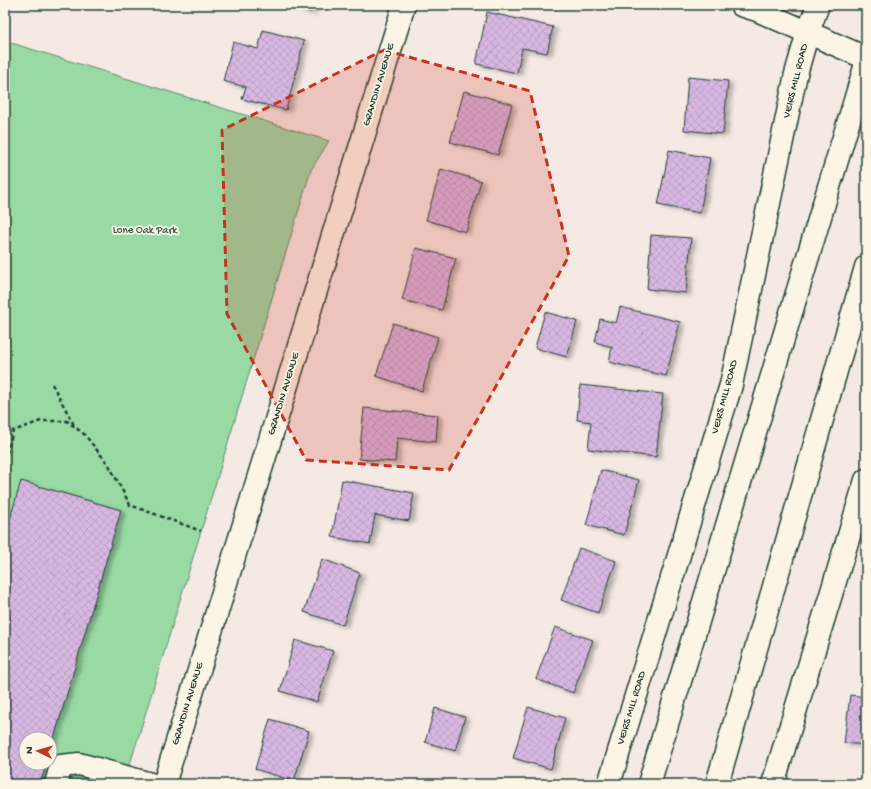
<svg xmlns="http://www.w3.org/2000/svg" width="871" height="789" font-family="'Gochi Hand',sans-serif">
	<defs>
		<pattern id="building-cross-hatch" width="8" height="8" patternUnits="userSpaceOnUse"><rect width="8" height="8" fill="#d8b7e2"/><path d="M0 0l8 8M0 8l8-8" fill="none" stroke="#b99ec2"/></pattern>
		<filter id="shadow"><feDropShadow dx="4.5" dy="2.5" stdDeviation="2" flood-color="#0004"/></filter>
	</defs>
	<rect width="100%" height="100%" fill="#f5e9e4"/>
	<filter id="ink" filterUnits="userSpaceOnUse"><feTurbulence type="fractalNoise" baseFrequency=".025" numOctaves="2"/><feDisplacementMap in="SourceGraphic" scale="8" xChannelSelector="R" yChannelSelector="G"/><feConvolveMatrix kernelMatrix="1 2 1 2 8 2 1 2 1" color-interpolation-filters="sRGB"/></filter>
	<g filter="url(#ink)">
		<path fill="#99daa4" stroke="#5c8c6c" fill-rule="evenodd" d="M 5,41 L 329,141 L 311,170 L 124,784 L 5,784 ZM 26,739 L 50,739 L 50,763 L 26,763 Z"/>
		<g fill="url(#building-cross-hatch)" stroke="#1f3d34" filter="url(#shadow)">
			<path d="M 287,5 L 313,5 L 311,12 Z"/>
			<path d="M 487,12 L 553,27 L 547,53 L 522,48 L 517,73 L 476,64 Z"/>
			<path d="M 263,30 L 304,41 L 286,110 L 242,99 L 246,87 L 223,81 L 233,42 L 258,49 Z"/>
			<path d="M 688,77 L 728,81 L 723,134 L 684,130 Z"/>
			<path d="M 464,91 L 512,104 L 498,155 L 450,142 Z"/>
			<path d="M 669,150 L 710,158 L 700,213 L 658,205 Z"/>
			<path d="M 441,169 L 481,181 L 466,232 L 426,220 Z"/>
			<path d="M 651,235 L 691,238 L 686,293 L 647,289 Z"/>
			<path d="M 416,248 L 456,258 L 442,310 L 402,300 Z"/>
			<path d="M 620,307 L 680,322 L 666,376 L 609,362 L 612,347 L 595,342 L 600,319 L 616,323 Z"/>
			<path d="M 545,312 L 577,321 L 567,357 L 535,348 Z"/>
			<path d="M 393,323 L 438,337 L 422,391 L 376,376 Z"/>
			<path d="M 580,385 L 663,394 L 656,457 L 588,449 L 591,422 L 577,420 Z"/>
			<path d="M 364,408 L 438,415 L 436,442 L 397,438 L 395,462 L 359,459 Z"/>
			<path d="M 601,470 L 639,480 L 624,535 L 586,525 Z"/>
			<path d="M 342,480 L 414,493 L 409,521 L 375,515 L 370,544 L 332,537 Z"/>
			<path d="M 21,481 L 121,510 L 50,752 L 50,739 L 26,739 L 26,763 L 47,763 L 40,784 L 23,784 L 5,779 L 5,536 Z"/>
			<path d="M 579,548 L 616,561 L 598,613 L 561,600 Z"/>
			<path d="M 322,559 L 360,573 L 343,625 L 304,612 Z"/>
			<path d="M 866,626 L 866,665 L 862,665 Z"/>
			<path d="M 555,627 L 593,640 L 573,693 L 536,679 Z"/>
			<path d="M 295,640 L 333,651 L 317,702 L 280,691 Z"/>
			<path d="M 850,695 L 866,697 L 866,745 L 844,743 Z"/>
			<path d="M 528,707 L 565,718 L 551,769 L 513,758 Z"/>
			<path d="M 435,708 L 465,717 L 455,751 L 425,742 Z"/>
			<path d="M 270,719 L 309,731 L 294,781 L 255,769 Z"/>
		</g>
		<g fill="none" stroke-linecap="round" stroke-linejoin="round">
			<g stroke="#1f3d34" stroke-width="25">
				<g id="minor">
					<path d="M 741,5 L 757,10 L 866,58"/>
					<path d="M 56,784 L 61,766 L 79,764 L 151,784"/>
					<path d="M 164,784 L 404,5"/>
					<path d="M 609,784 L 731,385 L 796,74 L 808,32 L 818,5"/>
					<path d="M 773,784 L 866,480"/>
				</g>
			</g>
			<g stroke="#1f3d34" stroke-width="25">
				<g id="major">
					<path d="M 649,784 L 866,64"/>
					<path d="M 717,784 L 866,267"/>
				</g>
			</g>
			<g stroke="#1f3d34" stroke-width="2.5" stroke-dasharray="4 3" stroke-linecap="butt">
				<path d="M 52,384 L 74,425"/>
				<path d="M 5,460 L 13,431 L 41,421 L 67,421 L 84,434 L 109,465 L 130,505 L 201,531"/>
			</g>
			<use href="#minor" stroke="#fcf5e5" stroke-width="22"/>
			<use href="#major" stroke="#fcf5e5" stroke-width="22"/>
		</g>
	</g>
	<path fill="#c8321e" fill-opacity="0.2" stroke="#c8321e" stroke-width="3" stroke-dasharray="8 5" stroke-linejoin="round" d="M 384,50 L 530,91 L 569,256 L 449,470 L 306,460 L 227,314 L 222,130 Z"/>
	<g text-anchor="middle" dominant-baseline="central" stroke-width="3.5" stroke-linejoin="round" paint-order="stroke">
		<g font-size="11" fill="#1f3d34" stroke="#fcf5e5">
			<text transform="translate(796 81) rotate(-76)">VEIRS MILL ROAD</text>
			<text transform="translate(379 85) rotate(-73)">GRANDIN AVENUE</text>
			<text transform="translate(284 394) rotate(-73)">GRANDIN AVENUE</text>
			<text transform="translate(725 397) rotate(-75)">VEIRS MILL ROAD</text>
			<text transform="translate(188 704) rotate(-73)">GRANDIN AVENUE</text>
			<text transform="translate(632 708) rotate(-73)">VEIRS MILL ROAD</text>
		</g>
		<g font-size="11" fill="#375c4a" stroke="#fcf5e5">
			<text x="145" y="231">Lone Oak Park</text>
		</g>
	</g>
	<rect width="871" height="789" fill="none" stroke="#fcf5e5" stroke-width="20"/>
	<rect x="10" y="10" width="851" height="769" fill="none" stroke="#1f3d34" stroke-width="1.5" filter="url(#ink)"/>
	<g transform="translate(38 751) rotate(275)"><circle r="19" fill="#fcf5e5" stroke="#a4ab9e"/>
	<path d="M0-3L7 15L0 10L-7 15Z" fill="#c8321e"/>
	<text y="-6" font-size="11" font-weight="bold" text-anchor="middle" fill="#1f3d34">N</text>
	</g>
</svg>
